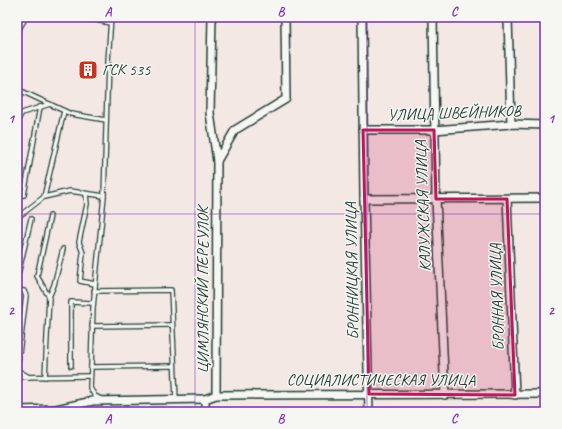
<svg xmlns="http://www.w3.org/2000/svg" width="562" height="429" font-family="Caveat,sans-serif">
	<rect width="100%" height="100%" fill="#f4e8e5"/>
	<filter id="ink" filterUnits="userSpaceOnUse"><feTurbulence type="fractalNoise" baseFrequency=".025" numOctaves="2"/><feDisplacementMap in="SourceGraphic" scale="8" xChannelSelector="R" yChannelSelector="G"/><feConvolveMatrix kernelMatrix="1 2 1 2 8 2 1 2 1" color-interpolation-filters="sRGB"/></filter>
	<g filter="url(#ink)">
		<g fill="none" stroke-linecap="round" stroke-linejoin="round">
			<g stroke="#1f3d34" stroke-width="6">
				<g id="service">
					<path d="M 83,17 L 110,23"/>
					<path d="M 17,32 L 26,17"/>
					<path d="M 17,89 L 71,114 L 106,120"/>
					<path d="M 17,121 L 22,113 L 50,104"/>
					<path d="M 86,194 L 87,204 L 79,242 L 83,253 L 80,281 L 95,284"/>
					<path d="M 17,196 L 24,195 L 40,107"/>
					<path d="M 44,197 L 64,111"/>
					<path d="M 17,215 L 22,214 L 44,197 L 70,191 L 104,196"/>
					<path d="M 17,279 L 31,219"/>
					<path d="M 17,290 L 24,291 L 26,296 L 17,370 L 29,377"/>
					<path d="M 94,291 L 171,290 L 176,400"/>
					<path d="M 49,297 L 37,276 L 50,216"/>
					<path d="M 92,326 L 172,325"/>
					<path d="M 71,366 L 71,302 L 93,303"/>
					<path d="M 91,367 L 174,366"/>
					<path d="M 17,377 L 90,376"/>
					<path d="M 45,377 L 49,297 L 54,285 L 63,249"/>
					<path d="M 101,399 L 95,396 L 90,388 L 91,367 L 93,308 L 104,196 L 108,62 L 111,17"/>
				</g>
			</g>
			<g stroke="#1f3d34" stroke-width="10">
				<g id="minor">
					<path d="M 362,17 L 364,199 L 369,412"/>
					<path d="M 433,17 L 436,199 L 445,395"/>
					<path d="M 508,17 L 511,124"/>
					<path d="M 363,130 L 434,130 L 511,124 L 545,125"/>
					<path d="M 217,161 L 235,130 L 286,99 L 285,17"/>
					<path d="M 364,199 L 545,198"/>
					<path d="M 507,199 L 515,395"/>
					<path d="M 216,395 L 545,394"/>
					<path d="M 17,410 L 56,409 L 93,401 L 205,399"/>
					<path d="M 205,412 L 205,399 L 216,395 L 217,161 L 210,113 L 212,17"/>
				</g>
			</g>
			<use href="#service" stroke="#f6f6f2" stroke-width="3.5"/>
			<use href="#minor" stroke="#f6f6f2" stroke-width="7"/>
		</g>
	</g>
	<path fill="#c2185b" fill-opacity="0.2" stroke="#c2185b" stroke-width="3" stroke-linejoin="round" d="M 363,130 L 434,130 L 436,199 L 507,199 L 515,395 L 369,394 Z"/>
	<path fill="none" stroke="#7b2cbf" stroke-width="1" stroke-opacity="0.55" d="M 195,17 L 195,412M 367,17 L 367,412M 17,214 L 545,214"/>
	<defs>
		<g id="building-square" transform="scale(1)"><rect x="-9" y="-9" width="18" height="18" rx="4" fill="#c8321e" stroke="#f6f6f2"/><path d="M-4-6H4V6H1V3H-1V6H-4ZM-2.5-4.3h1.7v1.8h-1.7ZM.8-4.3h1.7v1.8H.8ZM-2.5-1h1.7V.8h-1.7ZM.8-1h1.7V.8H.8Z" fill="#fff"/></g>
	</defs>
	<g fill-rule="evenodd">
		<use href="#building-square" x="88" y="70"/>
	</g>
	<g text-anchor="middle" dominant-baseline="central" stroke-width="3" stroke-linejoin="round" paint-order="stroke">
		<g font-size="16" fill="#1f3d34" stroke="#f6f6f2" text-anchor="start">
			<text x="102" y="70">ГСК 535</text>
		</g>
		<g font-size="16" fill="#1f3d34" stroke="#f6f6f2">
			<text transform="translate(454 113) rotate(-2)">УЛИЦА ШВЕЙНИКОВ</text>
			<text transform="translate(423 206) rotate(-92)">КАЛУЖСКАЯ УЛИЦА</text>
			<text transform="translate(352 271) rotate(-91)">БРОННИЦКАЯ УЛИЦА</text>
			<text transform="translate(203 290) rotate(-90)">ЦИМЛЯНСКИЙ ПЕРЕУЛОК</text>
			<text transform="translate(497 297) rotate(-92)">БРОННАЯ УЛИЦА</text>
			<text x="381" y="380">СОЦИАЛИСТИЧЕСКАЯ УЛИЦА</text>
		</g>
	</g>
	<rect width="562" height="429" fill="none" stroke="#f6f6f2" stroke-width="44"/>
	<rect x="22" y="22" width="518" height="385" fill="none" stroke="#7b2cbf" stroke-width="1.5"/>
	<g font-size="13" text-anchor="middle" font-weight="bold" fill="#7b2cbf">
		<text x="108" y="16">A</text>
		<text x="281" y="16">B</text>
		<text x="454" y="16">C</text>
		<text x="11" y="123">1</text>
		<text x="551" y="123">1</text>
		<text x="11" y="315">2</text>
		<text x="551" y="315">2</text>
		<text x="108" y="423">A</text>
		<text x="281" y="423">B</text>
		<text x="454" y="423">C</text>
	</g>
</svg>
